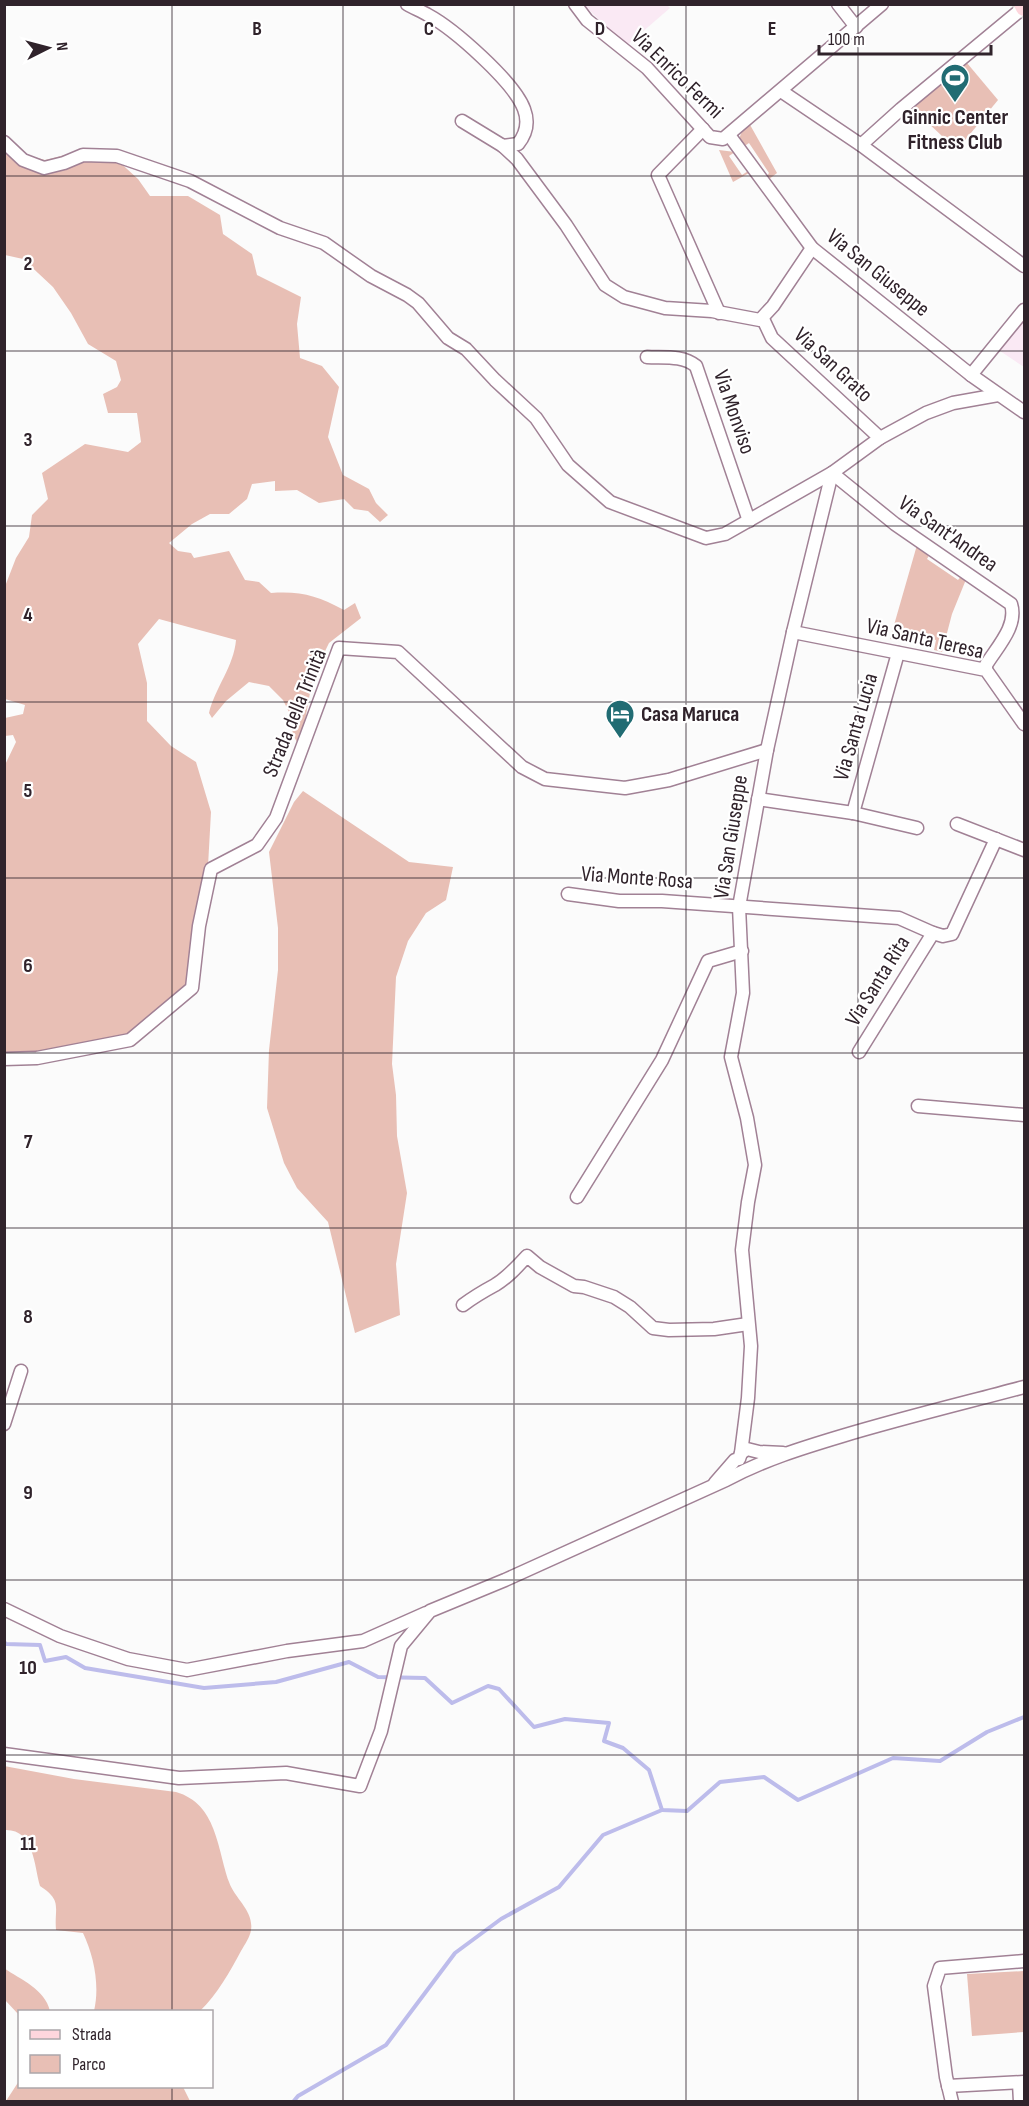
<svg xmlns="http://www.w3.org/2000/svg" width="1029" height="2106" font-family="'Sofia Sans Condensed',sans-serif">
	<rect width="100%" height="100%" fill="#fbfbfb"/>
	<g fill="#fae9f4">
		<path d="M 666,4 L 670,8 L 626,46 L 584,5 Z"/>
		<path d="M 1024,315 L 1024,367 L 997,349 Z"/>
	</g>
	<g fill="#e8bfb5">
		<path d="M 967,63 L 998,100 L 957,150 L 911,107 Z"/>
		<path d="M 749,123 L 777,173 L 768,180 L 766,177 L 769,173 L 749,143 L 743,147 C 736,137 742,131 749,123 Z"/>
		<path d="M 5,137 L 27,155 L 45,160 L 81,151 L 115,158 L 138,179 L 150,196 L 188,196 L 220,215 L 223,234 L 252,254 L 257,275 L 301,297 L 297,324 L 300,358 L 322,366 L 339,387 L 328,437 L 343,475 L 369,489 L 376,503 L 388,515 L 380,522 L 368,511 L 354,509 L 344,499 L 319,503 L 297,490 L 275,491 L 275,481 L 252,484 L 247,499 L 229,514 L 210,514 L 192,524 L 169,543 L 178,551 L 191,553 L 194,558 L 229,551 L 245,580 L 259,582 L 271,593 C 302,591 317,596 344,610 L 355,603 L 361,618 L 329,643 L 313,676 L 303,732 L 297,742 L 293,735 L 290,714 L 283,700 L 269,686 L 249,682 L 226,701 L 212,718 L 209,713 C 215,688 234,666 236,640 L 159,619 L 138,644 L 147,683 L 147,721 L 171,746 L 196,762 L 211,812 L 208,866 L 186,987 L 124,1037 L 67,1057 L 5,1057 L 4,767 L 16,742 L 13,735 L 5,736 L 5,718 L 23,714 L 25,705 L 5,699 L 4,589 L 16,558 L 29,537 L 32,515 L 48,499 L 42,473 L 85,444 L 128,452 L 141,442 L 137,413 L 108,413 L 103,394 L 117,387 L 121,380 L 116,361 L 88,344 L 71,313 L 53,287 L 23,259 L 5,255 Z"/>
		<path d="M 719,150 L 735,152 L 729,156 L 742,175 L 748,171 L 749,173 L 733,182 Z"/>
		<path d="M 917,545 L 931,552 L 927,559 L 958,580 L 963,574 L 967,577 L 952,614 L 942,652 L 934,650 L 936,640 L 901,632 L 899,641 L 890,639 Z"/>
		<path d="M 303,791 L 409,862 L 453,867 L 446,900 L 426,913 L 408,941 L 396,977 L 392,1064 L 396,1095 L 397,1136 L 407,1193 L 396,1264 L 400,1315 L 355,1333 L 328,1222 L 297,1188 L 284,1163 L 267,1108 L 269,1050 L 278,970 L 278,928 L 269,852 L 294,802 Z"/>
		<path d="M 4,1766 L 74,1779 L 176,1792 C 217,1804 217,1848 229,1882 C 235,1899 254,1911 251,1930 C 250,1937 245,1944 241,1951 C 229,1973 218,1993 200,2011 L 94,2011 C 100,1986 94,1956 83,1933 L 56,1930 C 54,1907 63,1901 40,1886 C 34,1865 34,1829 5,1830 Z"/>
		<path d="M 4,1968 C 21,1980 45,1989 50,2011 L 20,2012 L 19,2015 L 5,2000 Z"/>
		<path d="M 1024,1971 L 1024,2032 L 972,2036 L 967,1974 Z"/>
		<path d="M 19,2081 L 20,2086 L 183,2087 L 190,2101 L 6,2101 Z"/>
	</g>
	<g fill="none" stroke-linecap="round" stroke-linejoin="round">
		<g stroke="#bdbceb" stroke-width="4">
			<path d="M 4,1642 L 6,1644 L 40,1645 L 45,1661 L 66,1657 L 85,1668 L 204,1688 L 276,1682 L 349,1662 L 378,1677 L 425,1678 L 452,1703 L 488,1686 L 499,1689 L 534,1727 L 565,1719 L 609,1723 L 604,1741 L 623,1748 L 649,1770 L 662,1810 L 687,1811 L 720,1782 L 764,1777 L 798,1800 L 893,1758 L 940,1761 L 987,1732 L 1024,1717"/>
			<path d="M 293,2102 L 298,2096 L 386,2045 L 455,1953 L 501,1919 L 559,1887 L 603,1835 L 662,1810"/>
		</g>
		<g stroke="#a18195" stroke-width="15">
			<g id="minor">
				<path d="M 407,4 C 414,8 421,11 428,15 C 454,29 514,82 524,109 C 529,122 526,134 518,144 L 503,146 L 462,121"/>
				<path d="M 575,4 L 587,20 L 647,68 L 710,137 L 723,139 L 882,4"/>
				<path d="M 838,4 L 856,27"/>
				<path d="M 781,91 L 861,145 L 1024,266"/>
				<path d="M 703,129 L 658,175 L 719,313"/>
				<path d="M 729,135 L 812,248 L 971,375 L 1024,412"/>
				<path d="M 4,142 L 23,160 L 44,168 L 64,163 L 83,155 L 117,156 L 190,181 L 280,228 L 324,243 L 371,276 L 407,295 L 418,303 L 448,338 L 466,349 L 495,380 L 536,418 L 568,465 L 610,502 L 706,538 L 725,534 L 832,473 L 895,524 L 1011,604 C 1018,626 997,647 986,665 L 986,670"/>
				<path d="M 861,145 L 901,109 L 1024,7"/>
				<path d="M 503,146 L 517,159 L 566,225 L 605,285 L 624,297 L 665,308 L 712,311 L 760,320 L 773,306 L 812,248"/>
				<path d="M 763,319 L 772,338 L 880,438"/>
				<path d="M 647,357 C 664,358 682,355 696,366 L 749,521"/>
				<path d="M 971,375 L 1024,310"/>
				<path d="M 793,632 L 986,670 L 1024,724"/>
				<path d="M 758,799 L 853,813 L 917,828"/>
				<path d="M 853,813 L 898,653"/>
				<path d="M 957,824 L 1024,850"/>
				<path d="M 568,894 L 619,901 L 662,901 L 899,918 L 933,933 L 943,936 L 952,934 L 996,839"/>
				<path d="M 859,1052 L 933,933"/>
				<path d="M 4,1059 L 37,1058 L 130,1040 L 192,988 L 199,926 L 211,869 L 257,845 L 276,818 L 339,648 L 398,652 L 522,767 L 545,779 L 625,788 L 669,780 L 767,750"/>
				<path d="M 918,1106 L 1024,1115"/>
				<path d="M 577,1197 L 662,1060 L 708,961 L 742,951"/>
				<path d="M 463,1305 C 475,1296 482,1292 495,1285 C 507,1278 517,1267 527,1256 L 540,1267 L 574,1286 L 584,1287 L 614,1297 L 630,1307 L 653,1328 L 669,1330 L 714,1329 L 748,1324"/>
				<path d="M 4,1424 L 21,1371"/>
				<path d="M 741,1453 L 747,1449 L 759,1452 L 783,1453"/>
				<path d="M 715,1483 L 735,1460 L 739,1459 L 741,1453 L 748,1398 L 751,1346 L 742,1250 L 748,1202 L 755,1165 L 747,1118 L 731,1057 L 743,993 L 739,907 L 767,750 L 793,632 L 832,473 L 880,438 L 926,413 L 953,403 L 998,395"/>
				<path d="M 4,1609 L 60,1636 L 128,1659 L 187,1670 L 287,1651 L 363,1641 L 426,1613"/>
				<path d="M 4,1754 L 179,1778 L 286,1773 L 360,1786 L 381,1731 L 401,1646 L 430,1611 L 505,1580 L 726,1480 C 763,1460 802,1448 842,1436 C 902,1418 964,1403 1024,1387"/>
				<path d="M 1019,2083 L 1020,2102"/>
				<path d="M 948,2086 L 1024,2082"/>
				<path d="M 952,2102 L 946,2077 L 934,1986 L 940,1968 L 1024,1961"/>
			</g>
		</g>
		<g stroke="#dad7d9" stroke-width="20">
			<path id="major" d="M 1022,4 L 1024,8"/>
		</g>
		<use href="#minor" stroke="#fff" stroke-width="12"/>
		<use href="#major" stroke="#fed6dd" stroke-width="16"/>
	</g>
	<path fill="none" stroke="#30232b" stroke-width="1.5" stroke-opacity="0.55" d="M 172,4 L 172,2012M 343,4 L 343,2102M 514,4 L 514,2102M 686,4 L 686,2102M 858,4 L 858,2102M 4,176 L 1024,176M 4,351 L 1024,351M 4,526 L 1024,526M 4,702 L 1024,702M 4,878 L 1024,878M 4,1053 L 1024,1053M 4,1228 L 1024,1228M 4,1404 L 1024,1404M 4,1580 L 1024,1580M 4,1755 L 1024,1755M 4,1930 L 1024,1930M 172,2086 L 172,2102"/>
	<defs>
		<g id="stadium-pin" transform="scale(1.5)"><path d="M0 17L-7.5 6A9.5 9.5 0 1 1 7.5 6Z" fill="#216c73" stroke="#fff"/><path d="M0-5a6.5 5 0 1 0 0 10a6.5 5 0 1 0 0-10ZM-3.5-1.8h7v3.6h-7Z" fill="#fff"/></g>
		<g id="hotel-pin" transform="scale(1.5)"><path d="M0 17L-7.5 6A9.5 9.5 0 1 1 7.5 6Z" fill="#216c73" stroke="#fff"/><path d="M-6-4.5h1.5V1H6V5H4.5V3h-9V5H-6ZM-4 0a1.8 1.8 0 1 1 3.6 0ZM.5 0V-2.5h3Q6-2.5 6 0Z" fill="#fff"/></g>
	</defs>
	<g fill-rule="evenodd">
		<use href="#stadium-pin" x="955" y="78"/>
		<use href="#hotel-pin" x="620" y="714"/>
	</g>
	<g text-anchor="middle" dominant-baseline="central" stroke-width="4.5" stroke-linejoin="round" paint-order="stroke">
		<g font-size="22" fill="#30232b" stroke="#fff">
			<text transform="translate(677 74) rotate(44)">Via Enrico Fermi</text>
			<text transform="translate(878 273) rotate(39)">Via San Giuseppe</text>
			<text transform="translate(833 365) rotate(43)">Via San Grato</text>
			<text transform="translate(734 412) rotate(71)">Via Monviso</text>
			<text transform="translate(948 534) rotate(35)">Via Sant'Andrea</text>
			<text transform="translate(925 639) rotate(13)">Via Santa Teresa</text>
			<text transform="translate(295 713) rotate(-68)">Strada della Trinità</text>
			<text transform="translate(856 727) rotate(-74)">Via Santa Lucia</text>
			<text transform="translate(731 837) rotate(-81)">Via San Giuseppe</text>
			<text transform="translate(637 878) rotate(4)">Via Monte Rosa</text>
			<text transform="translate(878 981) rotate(-58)">Via Santa Rita</text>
		</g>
		<g font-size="22" font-weight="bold" fill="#30232b" stroke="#fff">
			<text x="955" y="117">Ginnic Center<tspan x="955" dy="25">Fitness Club</tspan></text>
			<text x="641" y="714" text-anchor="start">Casa Maruca</text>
		</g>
	</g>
	<g font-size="20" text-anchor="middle" font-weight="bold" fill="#30232b" stroke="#fff" stroke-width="4.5" stroke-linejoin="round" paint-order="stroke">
		<text x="257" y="35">B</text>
		<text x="429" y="35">C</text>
		<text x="600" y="35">D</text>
		<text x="772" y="35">E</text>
		<text x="28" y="270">2</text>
		<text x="28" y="446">3</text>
		<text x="28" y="621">4</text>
		<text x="28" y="797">5</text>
		<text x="28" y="972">6</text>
		<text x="28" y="1148">7</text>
		<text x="28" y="1323">8</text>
		<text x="28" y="1499">9</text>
		<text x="28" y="1674">10</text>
		<text x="28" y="1850">11</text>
	</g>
	<rect width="1029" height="2106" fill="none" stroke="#30232b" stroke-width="12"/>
	<rect x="18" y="2010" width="195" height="78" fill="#ffffff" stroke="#aca7aa" stroke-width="1.5"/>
	<rect x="30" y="2030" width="30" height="9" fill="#fed6dd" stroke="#aca7aa" stroke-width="1.5"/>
	<text x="72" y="2040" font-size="18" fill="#30232b">Strada</text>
	<rect x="30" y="2055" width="30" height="18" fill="#e8bfb5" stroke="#aca7aa" stroke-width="1.5"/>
	<text x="72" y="2070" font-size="18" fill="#30232b">Parco</text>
	<g transform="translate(48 48) rotate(84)" stroke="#ffffff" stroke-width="4.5" paint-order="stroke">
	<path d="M0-4.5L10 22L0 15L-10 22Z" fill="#30232b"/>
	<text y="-9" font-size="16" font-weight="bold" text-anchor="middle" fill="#30232b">N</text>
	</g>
	<path d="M819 45v9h172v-9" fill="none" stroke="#30232b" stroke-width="3"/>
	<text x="828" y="45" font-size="18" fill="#30232b" stroke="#ffffff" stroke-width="4.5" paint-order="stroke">100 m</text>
</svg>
